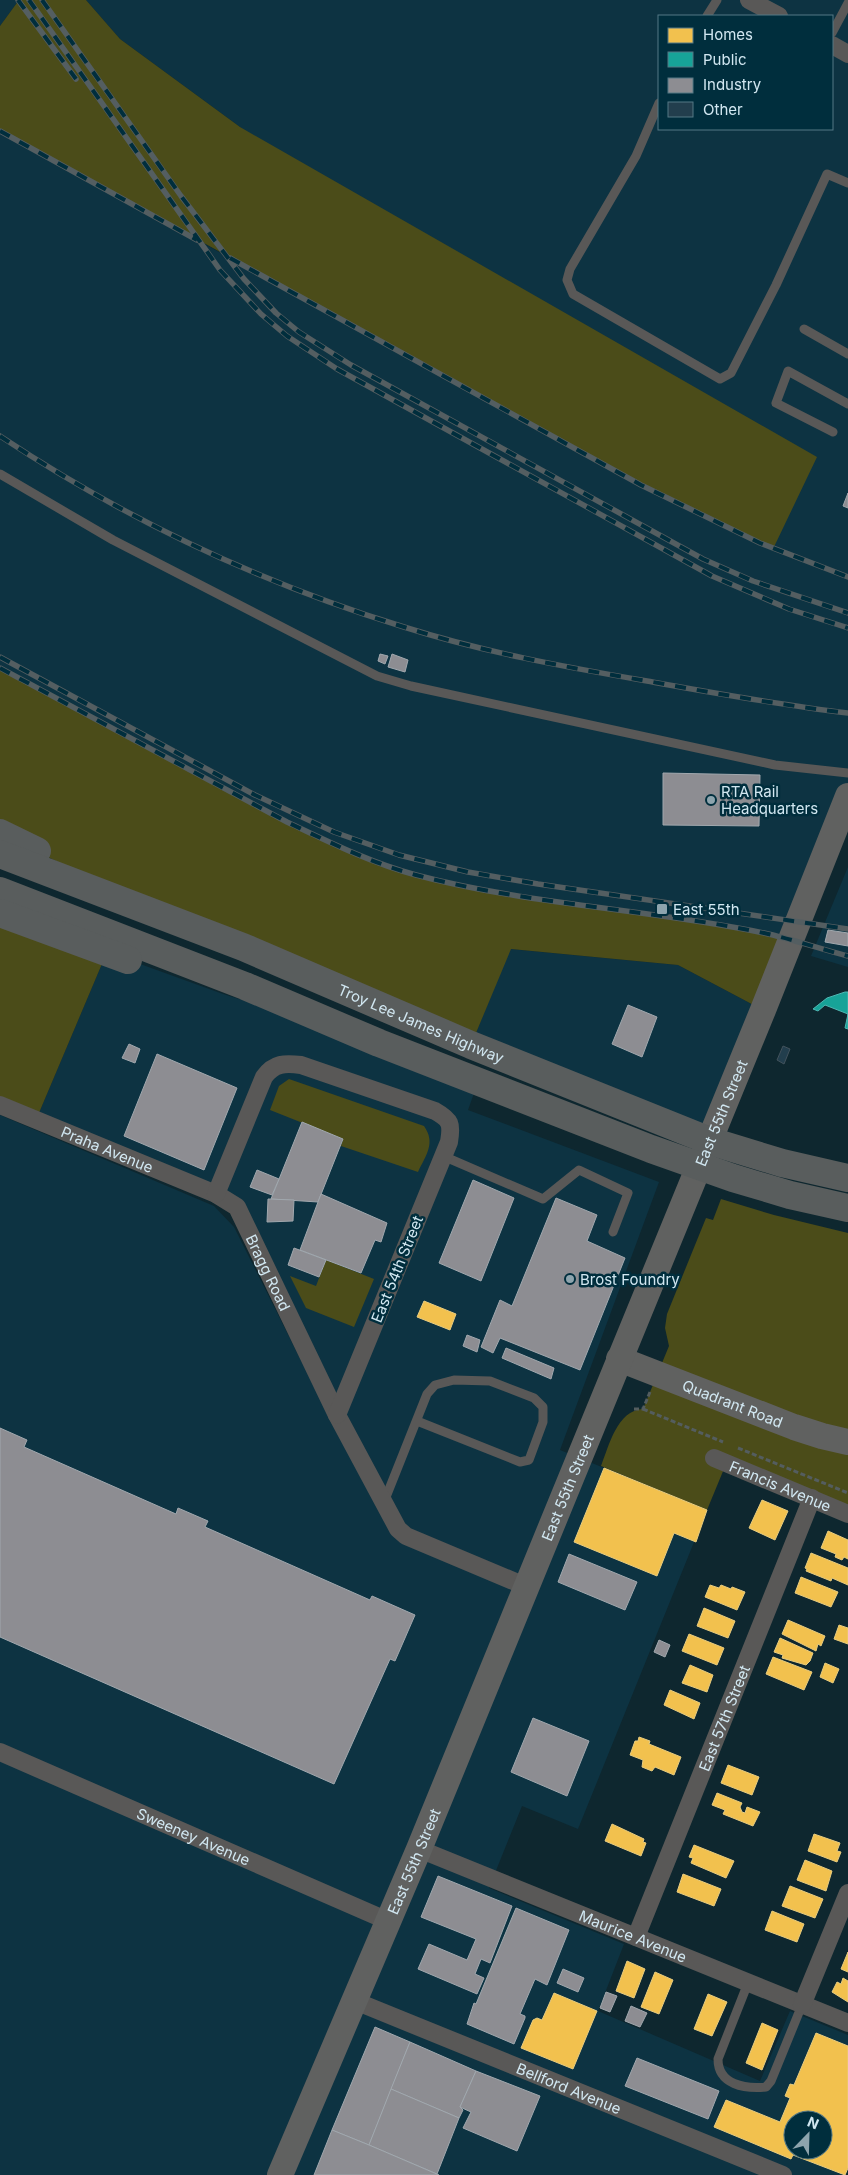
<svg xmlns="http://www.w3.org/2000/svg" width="848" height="2175" font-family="Inter,sans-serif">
	<rect width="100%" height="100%" fill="#0e272f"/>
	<g fill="#0d3342" fill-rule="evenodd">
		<path d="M 0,0 L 19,0 L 0,26 Z"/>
		<path d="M 86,0 L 848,0 L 848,796 L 791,940 L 710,924 L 502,893 L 415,875 L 383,865 L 335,845 L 287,822 L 0,668 L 0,131 L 641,485 L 706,519 L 773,549 L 240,127 L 120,39 ZM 659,16 L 832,16 L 832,129 L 659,129 Z"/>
		<path d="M 848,867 L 848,967 L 811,956 Z"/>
		<path d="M 510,949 L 678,965 L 763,1010 L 710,1141 L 471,1045 Z"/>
		<path d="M 107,952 L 223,994 L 379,1043 L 478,1082 L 468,1110 L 659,1182 L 560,1450 L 707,1510 L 578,1829 L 522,1806 L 489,1888 L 624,1944 L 598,2011 L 760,2081 L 790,2011 L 848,2035 L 848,2168 L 845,2175 L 0,2175 L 0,1115 L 214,1206 L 234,1227 L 338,1434 L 237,1207 L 36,1120 ZM 793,2120 L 823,2120 L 823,2150 L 793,2150 Z"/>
	</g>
	<g fill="#4b4c19">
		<path d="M 19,0 L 86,0 L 120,39 L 240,127 L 817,457 L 773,549 L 706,519 L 0,131 L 0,26 Z"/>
		<path d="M 0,668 L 287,822 C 329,842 371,864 417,875 C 539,907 668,909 791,940 L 763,1010 L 678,965 L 511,949 L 471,1045 L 62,864 L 0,833 Z"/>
		<path d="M 0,913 L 107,952 L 36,1120 L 0,1105 Z"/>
		<path d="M 289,1079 L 424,1126 C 436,1143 426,1155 418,1172 L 341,1146 L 343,1139 L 270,1110 L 279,1086 Z"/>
		<path d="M 721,1199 L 774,1215 L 848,1233 L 848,1514 L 726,1464 L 707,1510 L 601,1466 C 609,1446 617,1410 643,1409 L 669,1346 L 665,1328 L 667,1314 L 706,1218 L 713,1220 Z"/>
		<path d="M 326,1260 L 374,1279 L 354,1327 L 306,1308 L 290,1276 L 316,1286 Z"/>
	</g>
	<g fill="#f2c14e" stroke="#e8cc7f" fill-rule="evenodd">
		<path d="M 424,1301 L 456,1314 L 450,1330 L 417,1317 Z"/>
		<path d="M 604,1468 L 707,1510 L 696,1542 L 674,1533 L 657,1576 L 574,1542 Z"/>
		<path d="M 762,1500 L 788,1511 L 775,1540 L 749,1528 Z"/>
		<path d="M 828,1531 L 848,1540 L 848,1559 L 844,1557 L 842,1560 L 835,1557 L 836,1554 L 821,1548 Z"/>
		<path d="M 811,1553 L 848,1568 L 848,1585 L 832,1578 L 831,1581 L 806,1571 L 807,1569 L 805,1568 Z"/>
		<path d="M 801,1577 L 838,1592 L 831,1607 L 795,1593 Z"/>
		<path d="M 710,1585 L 719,1588 L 721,1585 L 731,1589 L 732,1587 L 745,1592 L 737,1610 L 705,1597 Z"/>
		<path d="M 704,1608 L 735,1621 L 728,1638 L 697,1626 Z"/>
		<path d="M 788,1620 L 825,1636 L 821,1646 L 818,1644 L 816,1651 L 782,1634 Z"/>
		<path d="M 839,1625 L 848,1628 L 848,1644 L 834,1639 Z"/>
		<path d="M 689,1634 L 724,1648 L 717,1665 L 682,1651 Z"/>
		<path d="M 780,1638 L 813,1653 L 810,1661 L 806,1665 L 782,1658 L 783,1655 L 774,1652 Z"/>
		<path d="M 773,1657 L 812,1672 L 804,1690 L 766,1674 Z"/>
		<path d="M 825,1663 L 839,1669 L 833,1683 L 820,1677 Z"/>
		<path d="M 690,1665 L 713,1675 L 707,1692 L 682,1683 Z"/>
		<path d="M 670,1690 L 700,1703 L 694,1719 L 664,1705 Z"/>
		<path d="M 639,1737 L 650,1741 L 649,1744 L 681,1757 L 674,1775 L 655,1767 L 652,1771 L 642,1767 L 643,1760 L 630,1755 L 635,1741 L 638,1741 Z"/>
		<path d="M 728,1765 L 759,1777 L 752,1795 L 721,1783 Z"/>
		<path d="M 717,1793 L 742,1803 L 740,1807 L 742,1812 L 745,1813 L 747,1807 L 760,1812 L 753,1826 L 723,1814 L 725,1810 L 712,1805 Z"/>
		<path d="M 612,1824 L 644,1839 L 643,1842 L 646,1843 L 641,1856 L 605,1841 Z"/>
		<path d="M 814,1834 L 840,1843 L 837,1851 L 841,1852 L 837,1862 L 808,1851 Z"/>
		<path d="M 694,1845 L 734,1861 L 726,1878 L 691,1863 L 693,1858 L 689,1857 Z"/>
		<path d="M 805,1860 L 832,1871 L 826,1891 L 797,1880 Z"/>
		<path d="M 683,1874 L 721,1889 L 714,1906 L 677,1892 Z"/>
		<path d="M 790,1886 L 823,1899 L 815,1918 L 782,1906 Z"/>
		<path d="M 772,1911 L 804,1924 L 797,1942 L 765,1930 Z"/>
		<path d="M 848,1952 L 848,1972 L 841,1969 Z"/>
		<path d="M 627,1961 L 645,1969 L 634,1998 L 616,1991 Z"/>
		<path d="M 655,1972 L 673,1980 L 659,2014 L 641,2007 Z"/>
		<path d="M 843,1978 L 848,1981 L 848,2002 L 832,1992 L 837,1982 L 841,1984 Z"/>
		<path d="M 554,1993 L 597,2011 L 573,2069 L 521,2048 L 533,2020 L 537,2018 L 542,2020 Z"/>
		<path d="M 708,1994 L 727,2002 L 712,2036 L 694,2029 Z"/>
		<path d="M 762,2023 L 778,2030 L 762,2070 L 746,2063 Z"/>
		<path d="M 816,2033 L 848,2046 L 848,2168 L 845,2175 L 793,2155 L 791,2159 L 714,2127 L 726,2100 L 780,2122 L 790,2098 L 785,2096 L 790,2084 L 794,2085 ZM 793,2120 L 823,2120 L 823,2150 L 793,2150 Z"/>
	</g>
	<path fill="#17a398" stroke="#4fb7b3" d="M 845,992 L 848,992 L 848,1029 L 845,1028 L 848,1014 L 825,1005 L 818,1011 L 813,1009 L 827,998 Z"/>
	<g fill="#8d8d92" stroke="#a1a8ae">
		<path d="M 848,493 L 848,508 L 843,506 Z"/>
		<path d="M 380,654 L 388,656 L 385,664 L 378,661 Z"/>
		<path d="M 392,654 L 408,660 L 405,672 L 388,667 Z"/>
		<path d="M 663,773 L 760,775 L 759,826 L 663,825 Z"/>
		<path d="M 828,930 L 848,933 L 848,946 L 825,942 Z"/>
		<path d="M 628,1005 L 657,1017 L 642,1057 L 612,1044 Z"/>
		<path d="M 129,1044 L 140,1049 L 135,1063 L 122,1058 Z"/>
		<path d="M 157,1054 L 237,1088 L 204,1170 L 124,1136 Z"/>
		<path d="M 302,1122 L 343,1139 L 318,1202 L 271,1199 Z"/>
		<path d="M 257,1170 L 279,1179 L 272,1195 L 250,1187 Z"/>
		<path d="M 473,1180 L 514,1198 L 481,1281 L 439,1263 Z"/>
		<path d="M 321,1194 L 387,1223 L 381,1242 L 375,1240 L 361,1273 L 300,1250 Z"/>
		<path d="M 556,1198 L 597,1215 L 587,1241 L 625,1258 L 580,1370 L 500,1338 L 493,1353 L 481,1347 L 500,1300 L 512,1306 Z"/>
		<path d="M 268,1199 L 294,1200 L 293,1221 L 267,1222 Z"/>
		<path d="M 294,1248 L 326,1260 L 319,1277 L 288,1265 Z"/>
		<path d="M 467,1335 L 480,1340 L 477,1352 L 463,1346 Z"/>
		<path d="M 506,1348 L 554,1368 L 551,1379 L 502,1358 Z"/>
		<path d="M 0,1428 L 27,1440 L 24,1447 L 176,1514 L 178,1508 L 208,1521 L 205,1527 L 370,1600 L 372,1596 L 415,1615 L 395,1661 L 390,1659 L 334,1784 L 0,1637 Z"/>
		<path d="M 569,1554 L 637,1582 L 625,1610 L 558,1582 Z"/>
		<path d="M 659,1640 L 670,1645 L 665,1657 L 654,1652 Z"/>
		<path d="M 533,1718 L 589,1741 L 567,1796 L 511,1772 Z"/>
		<path d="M 438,1876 L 512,1906 L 490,1963 L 481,1959 L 475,1974 L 484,1978 L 477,1994 L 418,1969 L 429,1944 L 467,1960 L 476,1939 L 421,1917 Z"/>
		<path d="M 516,1908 L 569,1930 L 547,1985 L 535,1979 L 520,2014 L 525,2016 L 525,2018 L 514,2044 L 467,2024 L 474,2003 L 476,2004 Z"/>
		<path d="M 563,1969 L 584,1978 L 578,1992 L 557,1983 Z"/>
		<path d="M 606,1992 L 617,1996 L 610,2012 L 600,2008 Z"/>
		<path d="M 631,2006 L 647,2013 L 640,2027 L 625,2021 Z"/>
		<path d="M 375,2027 L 410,2042 L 369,2145 L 332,2130 Z"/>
		<path d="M 410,2042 L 476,2071 L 460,2107 L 463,2110 L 459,2118 L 391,2089 Z"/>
		<path d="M 637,2058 L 719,2091 L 708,2119 L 625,2086 Z"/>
		<path d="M 476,2071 L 540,2096 L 517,2151 L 463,2128 L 471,2112 L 460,2107 Z"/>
		<path d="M 391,2089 L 459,2118 L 437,2174 L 369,2145 Z"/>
		<path d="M 332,2130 L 369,2145 L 439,2175 L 314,2175 Z"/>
	</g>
	<path fill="#223e4d" stroke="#42525c" d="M 783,1046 L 790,1049 L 784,1064 L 777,1060 Z"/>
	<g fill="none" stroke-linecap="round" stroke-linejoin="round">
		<g stroke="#545d5f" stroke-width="3" stroke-dasharray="5 2.5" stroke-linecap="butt">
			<path d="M 634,1409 L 643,1409 L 650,1392"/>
			<path d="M 643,1409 L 723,1442"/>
			<path d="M 738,1448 L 848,1493"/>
		</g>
		<g stroke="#595857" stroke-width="9">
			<path d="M 707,16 L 717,0"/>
			<path d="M 832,33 L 848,3"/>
			<path d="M 659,103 L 636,156 L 570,269 L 567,280 L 573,294 L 720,379 L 731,373 L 776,285 L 827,174 L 848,183"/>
			<path d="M 804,329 L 848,354"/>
			<path d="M 833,432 L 776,403 L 788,371 L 848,404"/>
			<path d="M 0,474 L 113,540 L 377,676 L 411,686 L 775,765 L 848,773"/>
			<path d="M 443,1156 L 543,1199 L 579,1170 L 628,1193 L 613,1232"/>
			<path d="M 384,1502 L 427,1394 L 435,1385 L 454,1380 L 490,1381 L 534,1398 L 543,1407 L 543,1422 L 529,1460 L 520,1462 L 417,1421"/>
			<path d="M 748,1983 L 718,2059 C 718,2085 745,2089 766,2087 L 771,2081 L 802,2005"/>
		</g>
		<g stroke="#595857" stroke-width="18">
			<path d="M 749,0 L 779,16"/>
			<path d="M 832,45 L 848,54"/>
			<path id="s1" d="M 0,1105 L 216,1194 L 237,1207 L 337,1415 L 398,1529 L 406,1536 L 525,1586"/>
			<path d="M 216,1194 L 264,1077 C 274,1063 285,1063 301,1065 L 435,1111 C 451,1120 452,1124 449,1142 L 337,1415"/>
			<path id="s2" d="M 714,1458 L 848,1514"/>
			<path id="s3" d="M 0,1752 L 388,1921"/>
			<path id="s4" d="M 419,1849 L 848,2023"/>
			<path id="s5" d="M 636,1937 L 812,1498"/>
			<path id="s6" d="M 355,2001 L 783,2175"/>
			<path d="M 802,2005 L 848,1893"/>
		</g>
		<g stroke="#606160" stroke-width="26">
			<path id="s7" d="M 619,1359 L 794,1427 L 822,1436 L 848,1442"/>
			<path id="s8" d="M 280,2175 L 419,1849 L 763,1010 L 848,796"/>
		</g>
		<g stroke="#595d5d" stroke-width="28">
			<path d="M 0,833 L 37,851"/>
			<path id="s9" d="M 0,854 L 243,947 L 471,1045 L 710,1141 L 782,1163 L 848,1178"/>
			<path d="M 0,891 L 245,986 L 379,1043 L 651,1149 L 733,1178 L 790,1195 L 848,1208"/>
			<path d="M 0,913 L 128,960"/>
		</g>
		<g stroke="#545e61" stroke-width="5.5">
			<g id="rail">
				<path d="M 18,0 L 76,79"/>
				<path d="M 29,0 L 220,270 L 261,314 L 287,336 L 337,369 L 712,576 L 789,609 L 848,628"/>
				<path d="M 42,0 L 181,196 L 244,279 L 276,313 L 299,332 L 351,365 L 703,559 L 753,581 L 848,613"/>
				<path d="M 0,131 L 197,240"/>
				<path d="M 230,258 L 641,485 L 760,543 L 848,577"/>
				<path d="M 0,436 C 125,519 261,583 404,627 C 483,652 565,667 647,681 C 714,693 780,705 848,713"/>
				<path d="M 0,657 L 255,795 L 334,832 L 399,855 L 468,872 L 538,884 L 848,929"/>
				<path d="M 0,668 L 287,822 C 329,842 371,863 416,875 C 530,905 649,909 764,933 C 792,939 820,949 848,956"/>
			</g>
		</g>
		<use href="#rail" stroke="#002e3d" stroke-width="4" stroke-dasharray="11" stroke-linecap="butt"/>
	</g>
	<g fill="#8da4ad" stroke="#002e3d" stroke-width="2">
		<circle cx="711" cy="800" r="5"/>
		<rect x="656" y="903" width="12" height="12" rx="2.5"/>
		<circle cx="570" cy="1279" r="5"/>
	</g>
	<g text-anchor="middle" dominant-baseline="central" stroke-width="5" stroke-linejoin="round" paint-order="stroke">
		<g font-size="15" fill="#d1e7f1" stroke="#002e3d" text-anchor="start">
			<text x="721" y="791">RTA Rail<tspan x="721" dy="17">Headquarters</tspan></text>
			<text x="673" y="909">East 55th</text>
			<text x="580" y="1279">Brost Foundry</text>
		</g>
		<g font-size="15" fill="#d1e7f1" stroke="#002e3d">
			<text stroke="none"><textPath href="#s9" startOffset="454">Troy Lee James Highway</textPath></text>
			<text stroke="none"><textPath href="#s8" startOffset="1150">East 55th Street</textPath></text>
			<text stroke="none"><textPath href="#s1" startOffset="116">Praha Avenue</textPath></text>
			<text transform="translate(397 1269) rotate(-68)">East 54th Street</text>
			<text stroke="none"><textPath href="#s1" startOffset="331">Bragg Road</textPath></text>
			<text stroke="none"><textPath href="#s7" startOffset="122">Quadrant Road</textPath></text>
			<text stroke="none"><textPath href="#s2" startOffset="72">Francis Avenue</textPath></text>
			<text stroke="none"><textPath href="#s8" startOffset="745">East 55th Street</textPath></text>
			<text stroke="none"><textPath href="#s5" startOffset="236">East 57th Street</textPath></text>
			<text stroke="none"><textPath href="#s3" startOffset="211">Sweeney Avenue</textPath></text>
			<text stroke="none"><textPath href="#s8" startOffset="341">East 55th Street</textPath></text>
			<text stroke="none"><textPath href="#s4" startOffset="231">Maurice Avenue</textPath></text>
			<text stroke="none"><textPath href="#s6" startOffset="231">Bellford Avenue</textPath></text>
		</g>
	</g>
	<rect x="658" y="15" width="175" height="115" fill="#002e3d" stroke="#547885"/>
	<rect x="668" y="28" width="25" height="15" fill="#f2c14e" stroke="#547885"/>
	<text x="703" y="40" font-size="15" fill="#d1e7f1">Homes</text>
	<rect x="668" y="52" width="25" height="15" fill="#17a398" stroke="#547885"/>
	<text x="703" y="65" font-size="15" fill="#d1e7f1">Public</text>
	<rect x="668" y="78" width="25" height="15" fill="#8d8d92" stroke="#547885"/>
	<text x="703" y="90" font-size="15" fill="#d1e7f1">Industry</text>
	<rect x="668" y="102" width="25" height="15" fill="#223e4d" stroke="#547885"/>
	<text x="703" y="115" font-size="15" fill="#d1e7f1">Other</text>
	<g transform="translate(808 2135) rotate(23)"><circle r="24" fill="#002e3d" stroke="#547885"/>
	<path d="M0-4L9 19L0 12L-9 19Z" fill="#8da4ad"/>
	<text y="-8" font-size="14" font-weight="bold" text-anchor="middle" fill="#d1e7f1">N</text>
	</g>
</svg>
